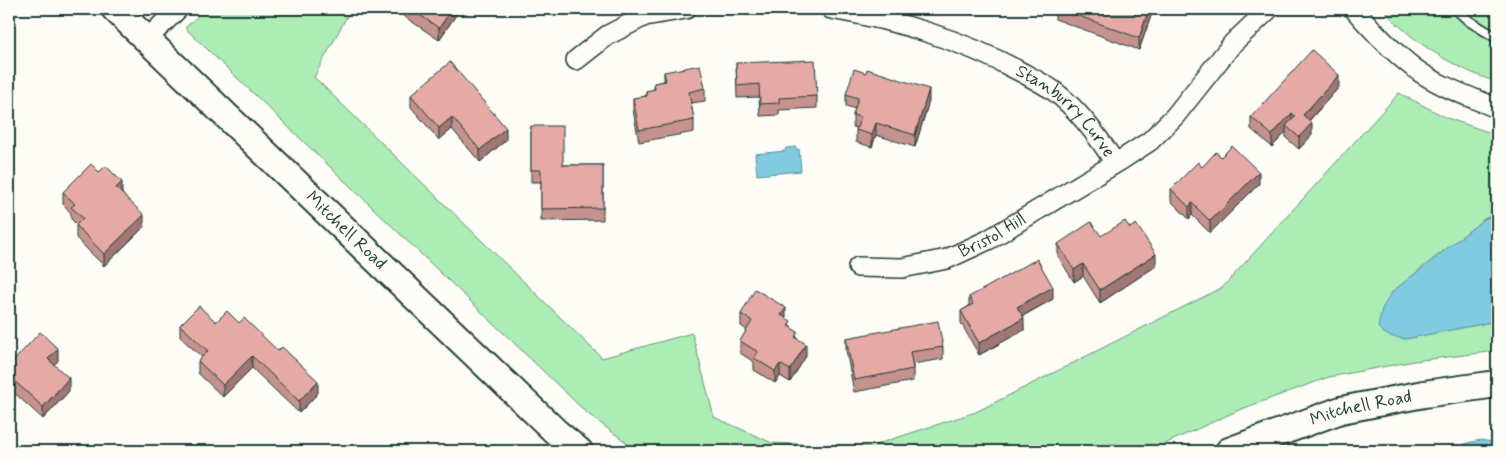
<svg xmlns="http://www.w3.org/2000/svg" width="1506" height="460" font-family="Mynerve,sans-serif">
	<rect width="100%" height="100%" fill="#fdfcf7"/>
	<filter id="ink" filterUnits="userSpaceOnUse"><feTurbulence type="fractalNoise" baseFrequency=".02" numOctaves="2"/><feDisplacementMap in="SourceGraphic" scale="10" xChannelSelector="R" yChannelSelector="G"/><feConvolveMatrix kernelMatrix="1 2 1 2 8 2 1 2 1" color-interpolation-filters="sRGB"/></filter>
	<g filter="url(#ink)">
		<g fill="#acedb6" stroke="#669575">
			<path d="M 205,9 L 351,9 L 314,77 L 602,358 L 692,333 L 714,417 L 772,443 L 868,447 L 976,412 L 1223,287 L 1399,93 L 1447,118 L 1497,135 L 1497,215 L 1494,215 L 1484,219 L 1392,292 L 1405,339 L 1497,321 L 1497,351 L 1414,361 L 1329,377 L 1239,410 L 1149,451 L 638,451 L 588,414 L 185,28 Z"/>
			<path d="M 1383,9 L 1497,9 L 1497,82 C 1457,70 1410,41 1383,9 Z"/>
		</g>
		<g fill="#80cbe0" stroke="#59929b">
			<path d="M 796,147 L 796,150 L 799,149 L 801,171 L 757,175 L 755,154 L 785,151 L 786,148 Z"/>
			<path d="M 1494,215 L 1497,215 L 1497,321 L 1405,339 C 1394,337 1385,337 1378,327 L 1382,309 L 1392,292 L 1484,219 Z"/>
			<path d="M 1481,440 L 1491,442 L 1497,446 L 1497,451 L 1454,451 L 1467,443 Z"/>
		</g>
		<g fill="none" stroke-linecap="round" stroke-linejoin="round">
			<g stroke="#1f3d34" stroke-width="12">
				<path id="service" d="M 1456,9 L 1469,21 L 1497,38"/>
			</g>
			<g stroke="#1f3d34" stroke-width="22">
				<g id="minor">
					<path id="s1" d="M 831,9 C 899,21 960,39 1021,72 C 1032,78 1044,84 1054,91 C 1079,110 1098,136 1115,163"/>
					<path d="M 1354,9 C 1372,30 1392,51 1414,68 C 1438,86 1470,97 1497,108"/>
					<path d="M 147,39 L 178,9"/>
					<path d="M 576,60 L 608,35 L 645,16 L 686,9"/>
					<path id="s2" d="M 858,267 L 902,268 L 947,259 L 988,240 L 1121,160 L 1150,141 L 1175,116 L 1233,43 L 1269,9"/>
				</g>
			</g>
			<g stroke="#1f3d34" stroke-width="30">
				<g id="secondary">
					<path id="s3" d="M 115,9 L 556,432 L 579,451"/>
					<path id="s4" d="M 1229,451 L 1341,410 L 1424,394 L 1497,384"/>
				</g>
			</g>
			<use href="#service" stroke="#fdfcf7" stroke-width="9"/>
			<use href="#minor" stroke="#fdfcf7" stroke-width="19"/>
			<use href="#secondary" stroke="#fdfcf7" stroke-width="26"/>
		</g>
		<g fill="#c5928e" stroke="#1f3d34">
			<path d="M 399,9 L 460,9 L 439,40 L 399,13 Z"/>
			<path d="M 1055,9 L 1152,9 L 1152,13 L 1139,50 L 1055,19 Z"/>
			<path d="M 736,63 L 817,96 L 817,108 L 779,110 L 779,115 L 760,116 L 759,97 L 737,98 Z"/>
			<path d="M 664,72 L 705,88 L 705,101 L 691,103 L 694,120 L 694,132 L 639,142 L 633,110 L 633,98 L 646,96 L 646,91 L 654,90 L 654,83 L 664,81 Z"/>
			<path d="M 1339,87 L 1309,121 L 1312,135 L 1299,149 L 1286,138 L 1286,132 L 1272,147 L 1251,129 L 1251,117 Z"/>
			<path d="M 846,94 L 929,101 L 915,147 L 876,135 L 872,147 L 856,142 L 856,130 L 857,128 L 853,127 L 853,115 L 855,109 L 846,106 Z"/>
			<path d="M 411,95 L 506,140 L 480,162 L 452,129 L 439,140 L 411,107 Z"/>
			<path d="M 531,126 L 563,165 L 603,165 L 603,220 L 541,221 L 541,182 L 531,182 Z"/>
			<path d="M 1221,157 L 1259,184 L 1210,233 L 1192,215 L 1189,219 L 1171,201 L 1171,189 L 1202,167 Z"/>
			<path d="M 99,172 L 122,193 L 144,227 L 104,266 L 76,238 L 76,225 L 77,225 L 71,219 L 71,213 L 63,204 L 63,192 Z"/>
			<path d="M 1101,236 L 1156,266 L 1100,303 L 1083,276 L 1074,282 L 1058,256 L 1058,244 Z"/>
			<path d="M 969,297 L 1053,299 L 1023,316 L 1024,330 L 979,355 L 961,323 L 961,311 L 969,306 Z"/>
			<path d="M 741,314 L 786,318 L 798,339 L 806,356 L 790,382 L 780,376 L 775,383 L 754,370 L 754,362 L 740,353 L 740,341 L 747,330 L 741,326 Z"/>
			<path d="M 216,322 L 239,323 L 318,393 L 299,413 L 252,368 L 223,397 L 198,373 L 198,361 L 202,357 L 180,337 L 180,325 Z"/>
			<path d="M 846,338 L 943,347 L 943,359 L 913,364 L 913,381 L 854,392 L 846,350 Z"/>
			<path d="M 58,361 L 54,365 L 69,391 L 43,419 L 9,388 L 9,366 Z"/>
		</g>
		<g fill="#a07774" stroke="#1f3d34">
			<path d="M 452,9 L 460,9 L 439,40 L 439,28 Z"/>
			<path d="M 1149,9 L 1152,9 L 1152,13 L 1139,50 L 1139,38 Z"/>
			<path d="M 1339,75 L 1339,87 L 1303,127 L 1303,115 Z"/>
			<path d="M 929,89 L 929,101 L 915,147 L 915,135 Z"/>
			<path d="M 1292,113 L 1292,125 L 1286,126 L 1286,132 L 1272,147 L 1272,135 Z"/>
			<path d="M 452,117 L 452,129 L 439,140 L 439,128 Z"/>
			<path d="M 876,123 L 876,135 L 872,147 L 872,135 Z"/>
			<path d="M 1312,123 L 1312,135 L 1299,149 L 1299,137 Z"/>
			<path d="M 506,128 L 506,140 L 480,162 L 480,150 Z"/>
			<path d="M 1259,172 L 1259,184 L 1210,233 L 1210,221 Z"/>
			<path d="M 122,182 L 122,194 L 116,188 Z"/>
			<path d="M 1192,203 L 1192,215 L 1189,219 L 1189,207 Z"/>
			<path d="M 144,215 L 144,227 L 104,266 L 104,254 Z"/>
			<path d="M 1156,254 L 1156,266 L 1100,303 L 1100,290 Z"/>
			<path d="M 1083,264 L 1083,276 L 1074,282 L 1074,270 Z"/>
			<path d="M 1053,287 L 1053,299 L 1017,319 L 1017,307 Z"/>
			<path d="M 786,308 L 786,320 L 781,315 Z"/>
			<path d="M 1024,318 L 1024,330 L 979,355 L 979,343 Z"/>
			<path d="M 806,344 L 806,356 L 790,382 L 790,370 Z"/>
			<path d="M 58,349 L 58,361 L 48,371 L 48,359 Z"/>
			<path d="M 252,356 L 252,368 L 223,397 L 223,385 Z"/>
			<path d="M 780,364 L 780,376 L 775,383 L 775,371 Z"/>
			<path d="M 69,378 L 69,391 L 43,419 L 43,407 Z"/>
			<path d="M 318,381 L 318,393 L 299,413 L 299,401 Z"/>
		</g>
		<g fill="#e5aaa5" stroke="#1f3d34">
			<path d="M 411,9 L 452,9 L 439,28 Z"/>
			<path d="M 1060,9 L 1149,9 L 1139,38 Z"/>
			<path d="M 1312,50 L 1339,75 L 1303,115 L 1312,123 L 1299,137 L 1286,126 L 1295,116 L 1292,113 L 1272,135 L 1251,117 Z"/>
			<path d="M 815,60 L 817,96 L 779,98 L 779,103 L 760,104 L 759,84 L 737,86 L 736,63 Z"/>
			<path d="M 450,62 L 506,128 L 480,150 L 452,117 L 439,128 L 411,95 Z"/>
			<path d="M 700,65 L 705,88 L 689,92 L 694,120 L 639,130 L 633,98 L 647,96 L 646,91 L 655,89 L 654,83 L 666,81 L 664,72 Z"/>
			<path d="M 854,69 L 866,73 L 867,69 L 929,89 L 915,135 L 876,123 L 872,135 L 856,130 L 861,117 L 853,115 L 858,98 L 846,94 Z"/>
			<path d="M 531,126 L 563,126 L 563,165 L 603,165 L 603,208 L 541,209 L 541,170 L 531,170 Z"/>
			<path d="M 1232,146 L 1259,172 L 1210,221 L 1192,203 L 1189,207 L 1171,189 L 1198,162 L 1202,167 L 1216,152 L 1221,157 Z"/>
			<path d="M 91,164 L 99,172 L 106,166 L 122,182 L 116,188 L 144,215 L 104,254 L 76,225 L 83,218 L 71,207 L 75,204 L 63,192 Z"/>
			<path d="M 1125,221 L 1130,228 L 1136,224 L 1156,254 L 1100,290 L 1083,264 L 1074,270 L 1058,244 L 1091,222 L 1101,236 Z"/>
			<path d="M 1037,259 L 1053,287 L 1017,307 L 1024,318 L 979,343 L 961,311 L 973,304 L 969,297 Z"/>
			<path d="M 755,289 L 786,308 L 781,315 L 791,321 L 788,326 L 798,332 L 795,337 L 806,344 L 790,370 L 780,364 L 775,371 L 754,358 L 758,352 L 740,341 L 752,321 L 741,314 Z"/>
			<path d="M 199,306 L 216,322 L 227,311 L 239,323 L 244,318 L 278,351 L 282,347 L 318,381 L 299,401 L 252,356 L 223,385 L 198,361 L 208,351 L 180,325 Z"/>
			<path d="M 938,321 L 943,347 L 910,352 L 913,369 L 854,380 L 846,338 Z"/>
			<path d="M 40,332 L 58,349 L 48,359 L 69,378 L 43,407 L 9,376 L 9,366 Z"/>
		</g>
	</g>
	<g text-anchor="middle" dominant-baseline="central" stroke-width="5" stroke-linejoin="round" paint-order="stroke">
		<g font-size="18" fill="#1f3d34" stroke="#fdfcf7">
			<text stroke="none"><textPath href="#s1" startOffset="261">Stanburry Curve</textPath></text>
			<text stroke="none"><textPath href="#s3" startOffset="320">Mitchell Road</textPath></text>
			<text stroke="none"><textPath href="#s2" startOffset="141">Bristol Hill</textPath></text>
			<text stroke="none"><textPath href="#s4" startOffset="139">Mitchell Road</textPath></text>
		</g>
	</g>
	<rect width="1506" height="460" fill="none" stroke="#fdfcf7" stroke-width="30"/>
	<rect x="15" y="15" width="1476" height="430" fill="none" stroke="#1f3d34" stroke-width="2" filter="url(#ink)"/>
</svg>
